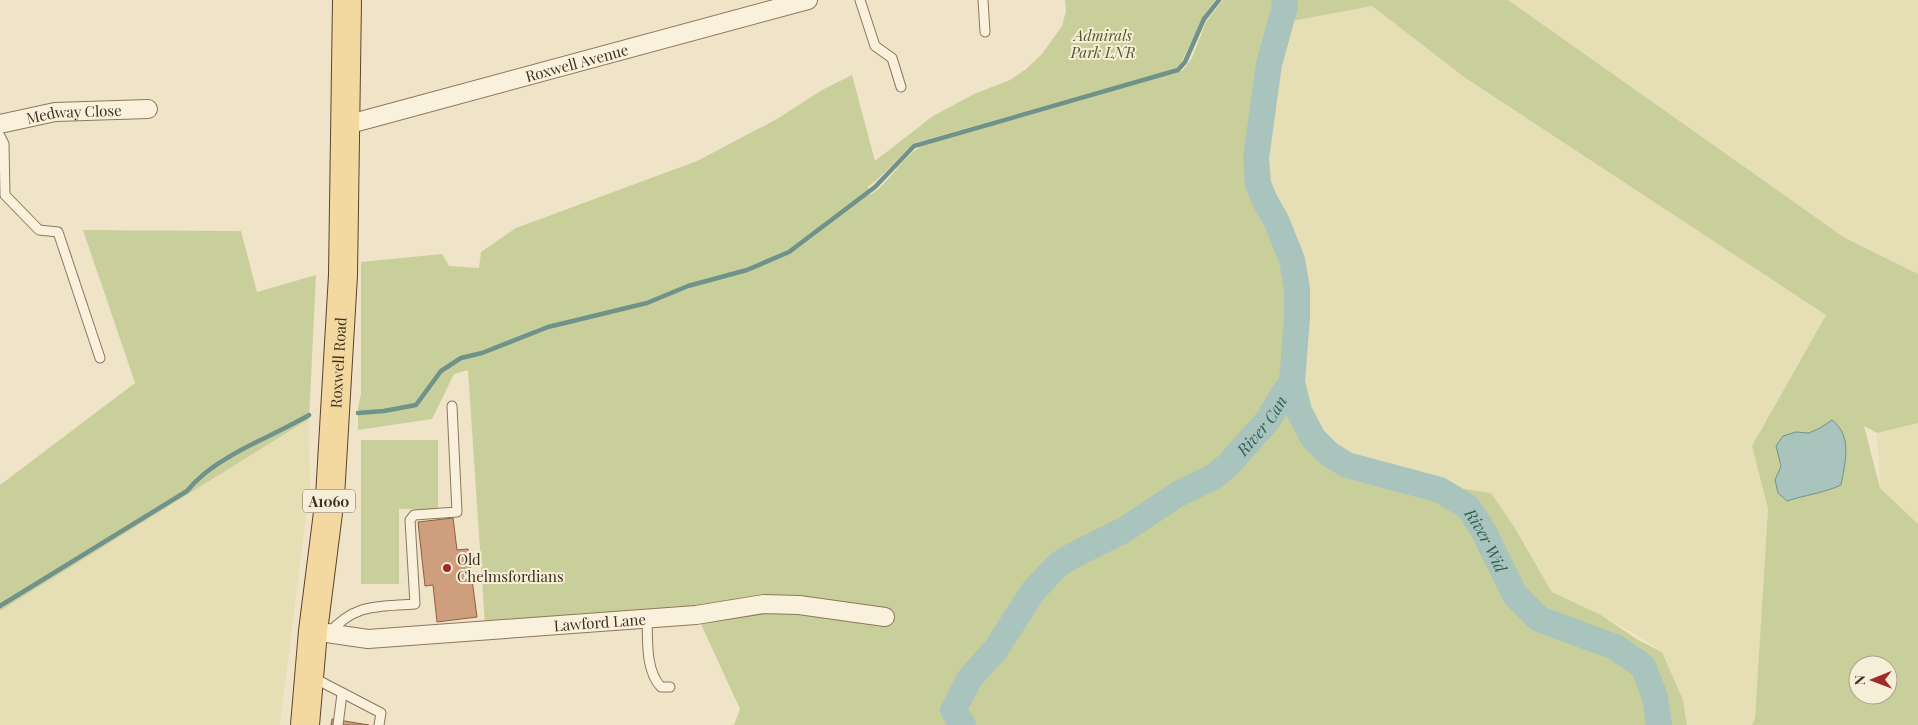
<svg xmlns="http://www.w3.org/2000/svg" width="1918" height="725" font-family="'Playfair Display',serif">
	<rect width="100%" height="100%" fill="#f0e4c8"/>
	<g fill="#e6deb5">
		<path d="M 1508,0 L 1918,0 L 1918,274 L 1845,238 Z"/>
		<path d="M 1372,6 L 1464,77 L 1826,315 L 1752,446 L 1768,509 L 1755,718 L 1752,725 L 1687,725 L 1683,700 L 1662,652 L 1635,634 L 1601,615 L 1552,592 L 1513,525 L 1491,493 L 1440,485 L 1347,459 L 1332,448 L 1313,424 L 1303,408 L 1301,385 L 1305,310 L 1304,282 L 1299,254 L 1287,224 L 1270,189 L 1266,177 L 1265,149 L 1269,105 L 1276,68 L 1292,21 Z"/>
		<path d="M 309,419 L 310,485 L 280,725 L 0,725 L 0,611 Z"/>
		<path d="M 1918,423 L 1918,524 L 1880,488 L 1877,433 Z"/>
	</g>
	<g fill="#c9cf9b" fill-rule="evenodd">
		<path d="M 1065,0 L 1215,0 L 1203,17 L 1180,65 L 1175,69 L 914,143 C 898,158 885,174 868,187 L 870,195 C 890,183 901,157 922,146 L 1182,71 L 1192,58 L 1206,22 L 1223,0 L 1275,0 L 1272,17 L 1292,20 L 1295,7 L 1295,0 L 1508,0 L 1845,238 L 1918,274 L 1918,423 L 1877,433 L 1864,426 L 1880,488 L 1918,524 L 1918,725 L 1752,725 L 1755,718 L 1768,509 L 1752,446 L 1826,315 L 1464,77 L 1372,6 L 1292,21 C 1278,62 1265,105 1265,150 C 1265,162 1265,176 1269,187 C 1277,211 1293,232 1299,257 C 1306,289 1305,319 1303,351 C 1302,369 1297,390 1303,408 C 1308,421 1322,438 1332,448 C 1347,463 1371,467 1391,472 C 1424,481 1457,488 1491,493 L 1513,525 L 1552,592 L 1601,615 L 1638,640 L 1662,652 L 1683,700 L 1687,725 L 734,725 L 740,709 L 694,609 L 485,625 L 468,370 L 454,374 L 432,419 L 358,430 L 358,408 L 361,394 L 361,262 L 442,254 L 449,266 L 479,268 L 481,252 L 516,228 L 697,161 L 777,119 L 822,90 L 852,75 L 875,161 L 933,116 L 974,94 L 1010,80 L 1026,69 L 1042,54 L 1062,26 L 1066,11 ZM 1858,665 L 1888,665 L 1888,695 L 1858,695 Z"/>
		<path d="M 83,230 L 241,231 L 257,292 L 316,275 L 309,419 L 0,611 L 0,485 L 135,383 Z"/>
		<path d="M 361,440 L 438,440 L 438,509 L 399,509 L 399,584 L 361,584 Z"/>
	</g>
	<path fill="#a9c4bc" stroke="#6f938a" d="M 1832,420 C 1853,436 1845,463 1841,485 C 1824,493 1805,495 1787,501 L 1778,493 L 1775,480 L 1781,466 L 1776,446 L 1783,436 L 1796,432 L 1809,433 L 1820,428 Z"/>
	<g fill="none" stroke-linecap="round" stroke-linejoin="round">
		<g stroke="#6f938a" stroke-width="4.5">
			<path d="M 358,413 L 384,411 L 416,405 L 441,371 L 461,358 L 482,353 L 548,327 L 647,303 L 688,286 L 747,270 L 789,252 L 875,187 L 914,146 L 1178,70 L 1185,62 L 1204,19 L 1219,0"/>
			<path d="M 0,606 L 187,491 C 192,485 198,479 204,474 C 235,449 275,435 309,415"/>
		</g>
		<g stroke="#a9c4bc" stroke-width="26">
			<path id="s1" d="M 1292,382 L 1299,411 L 1313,438 L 1329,454 L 1347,465 L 1440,490 L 1468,507 L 1483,530 L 1515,595 L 1539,619 L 1615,647 L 1643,666 L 1655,697 L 1659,725"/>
			<path id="s2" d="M 963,725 L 953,710 L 970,678 L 996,649 L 1034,590 L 1059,564 L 1074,555 L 1124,530 L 1178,494 L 1215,476 L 1228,465 L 1268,420 L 1282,396 L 1292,382 L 1297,317 L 1297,288 L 1292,260 L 1277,222 L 1265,201 L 1258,184 L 1256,158 L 1269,64 L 1285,6 L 1284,0"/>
		</g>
	</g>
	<g fill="#cf9f7d" stroke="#8d5f41">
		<path d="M 453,518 L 457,550 L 468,549 L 477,617 L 437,622 L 433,585 L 425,586 L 418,522 Z"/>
		<path d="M 332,719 L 369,725 L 331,725 Z"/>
	</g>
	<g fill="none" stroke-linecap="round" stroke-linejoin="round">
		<g stroke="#8d765c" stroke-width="11">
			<g id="service">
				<path d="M 860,0 L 875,46 L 892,58 L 901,87"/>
				<path d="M 983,0 L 985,32"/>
				<path d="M 0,136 L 4,144 L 5,195 L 39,230 L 58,232 L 100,358"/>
				<path d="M 647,618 C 648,640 645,670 661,687 L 670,687"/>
				<path d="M 329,633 C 356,603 377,607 415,604 L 410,520 L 414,515 L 457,512 L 452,406"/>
				<path d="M 312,677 L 381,713 L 379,725"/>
				<path d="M 338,725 L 342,694"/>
			</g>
		</g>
		<g stroke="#8d765c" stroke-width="20">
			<g id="minor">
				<path id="s3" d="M 0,124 L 55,112 L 148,109"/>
				<path id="s4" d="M 346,125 L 808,0"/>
				<path id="s5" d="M 313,631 L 368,639 L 696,615 L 764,604 L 799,605 L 885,617"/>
			</g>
		</g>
		<g stroke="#5b4430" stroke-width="30">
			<g id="primary">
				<path id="s6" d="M 305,725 L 313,631 L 330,497 L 343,275 L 347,0"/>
			</g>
		</g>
		<use href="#service" stroke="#faf1dc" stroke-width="9"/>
		<use href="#minor" stroke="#faf1dc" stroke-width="18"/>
		<use href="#primary" stroke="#f3d9a0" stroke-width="28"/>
	</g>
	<circle fill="#9e2a2b" stroke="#f7eed8" stroke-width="2" cx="447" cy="568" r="5"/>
	<g text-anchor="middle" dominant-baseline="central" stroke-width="4" stroke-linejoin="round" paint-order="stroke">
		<rect fill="#f7eed8" stroke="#756857" stroke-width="1" x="303" y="489.5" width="52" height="23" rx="4"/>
		<g font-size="14" font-weight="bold" fill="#3d2e20">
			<text x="329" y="501">A1060</text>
		</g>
		<g font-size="15" font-style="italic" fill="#4d5a26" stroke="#f7eed8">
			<text x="1103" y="35">Admirals<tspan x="1103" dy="17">Park LNR</tspan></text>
		</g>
		<g font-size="15" fill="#3d2e20" stroke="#f7eed8">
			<text stroke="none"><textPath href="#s4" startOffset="239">Roxwell Avenue</textPath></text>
			<text stroke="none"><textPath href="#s3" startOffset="75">Medway Close</textPath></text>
			<text stroke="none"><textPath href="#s6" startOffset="364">Roxwell Road</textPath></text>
			<text stroke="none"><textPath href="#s5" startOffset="288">Lawford Lane</textPath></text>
		</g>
		<g font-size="15" fill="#3d2e20" stroke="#f7eed8" text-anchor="start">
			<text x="457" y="559">Old<tspan x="457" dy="17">Chelmsfordians</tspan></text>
		</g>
		<g font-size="16" font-style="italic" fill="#2f5d5a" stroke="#f7eed8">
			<text stroke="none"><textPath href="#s2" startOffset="448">River Can</textPath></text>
			<text stroke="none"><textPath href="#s1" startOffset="271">River Wid</textPath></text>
		</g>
	</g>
	<g transform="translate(1873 680) rotate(269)"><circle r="24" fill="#f7eed8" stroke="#ada18e"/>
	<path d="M0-4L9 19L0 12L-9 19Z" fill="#9e2a2b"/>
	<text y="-8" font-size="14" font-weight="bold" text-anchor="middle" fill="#3d2e20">N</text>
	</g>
</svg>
